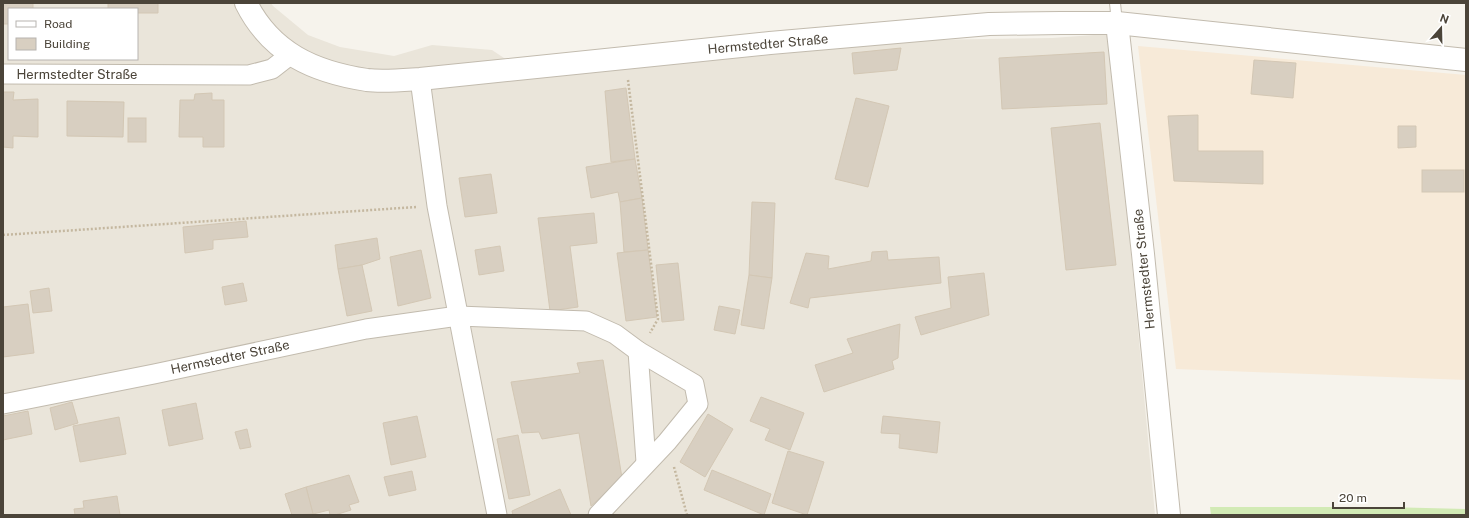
<svg xmlns="http://www.w3.org/2000/svg" width="1469" height="518" font-family="'Public Sans',sans-serif">
	<rect width="100%" height="100%" fill="#f6f3ec"/>
	<path fill="#eae5da" fill-rule="evenodd" d="M 3,3 L 271,3 L 273,6 L 308,35 L 340,47 L 394,56 L 432,45 L 492,50 L 534,78 L 924,40 L 1052,38 L 1108,34 L 1126,199 L 1155,515 L 3,515 ZM 9,9 L 137,9 L 137,59 L 9,59 Z"/>
	<path fill="#f7ead8" d="M 1138,46 L 1466,75 L 1466,380 L 1176,369 Z"/>
	<path fill="#d2eab5" d="M 1210,507 L 1386,507 L 1466,509 L 1466,515 L 1211,515 Z"/>
	<g fill="#d8cfc1" stroke="#d3c7b4">
		<path d="M 3,3 L 33,3 L 33,9 L 9,9 L 9,24 L 3,24 Z"/>
		<path d="M 108,3 L 158,3 L 158,13 L 137,13 L 137,9 L 108,9 Z"/>
		<path d="M 901,48 L 897,70 L 854,74 L 852,53 Z"/>
		<path d="M 1104,52 L 1107,104 L 1002,109 L 999,58 Z"/>
		<path d="M 1254,60 L 1296,63 L 1293,98 L 1251,94 Z"/>
		<path d="M 626,88 L 635,159 L 611,162 L 605,91 Z"/>
		<path d="M 3,92 L 14,92 L 13,100 L 38,99 L 38,137 L 13,136 L 13,148 L 3,147 Z"/>
		<path d="M 212,93 L 212,100 L 224,100 L 224,147 L 203,147 L 203,137 L 179,137 L 180,100 L 194,100 L 195,94 Z"/>
		<path d="M 856,98 L 889,106 L 868,187 L 835,179 Z"/>
		<path d="M 67,101 L 124,102 L 123,137 L 67,136 Z"/>
		<path d="M 1198,115 L 1198,151 L 1263,151 L 1263,184 L 1174,181 L 1168,116 Z"/>
		<rect x="128" y="118" width="18" height="24"/>
		<path d="M 1100,123 L 1116,265 L 1066,270 L 1051,128 Z"/>
		<path d="M 1398,126 L 1416,126 L 1416,147 L 1398,148 Z"/>
		<path d="M 635,159 L 642,198 L 620,202 L 618,192 L 591,198 L 586,167 Z"/>
		<rect x="1422" y="170" width="42" height="22"/>
		<path d="M 491,174 L 497,213 L 465,217 L 459,178 Z"/>
		<path d="M 642,198 L 648,250 L 624,252 L 620,202 Z"/>
		<path d="M 752,202 L 775,203 L 772,278 L 749,275 Z"/>
		<path d="M 594,213 L 597,243 L 570,246 L 578,307 L 550,311 L 538,218 Z"/>
		<path d="M 246,221 L 248,237 L 213,240 L 213,249 L 185,253 L 183,227 Z"/>
		<path d="M 377,238 L 380,259 L 362,265 L 338,269 L 335,245 Z"/>
		<path d="M 500,246 L 504,271 L 479,275 L 475,250 Z"/>
		<path d="M 421,250 L 431,298 L 398,306 L 390,257 Z"/>
		<path d="M 648,250 L 657,317 L 626,321 L 617,253 Z"/>
		<path d="M 887,251 L 888,260 L 939,257 L 941,283 L 810,298 L 808,308 L 790,303 L 806,253 L 829,256 L 828,269 L 871,261 L 872,252 Z"/>
		<path d="M 678,263 L 684,320 L 662,322 L 656,265 Z"/>
		<path d="M 362,265 L 372,311 L 347,316 L 338,269 Z"/>
		<path d="M 984,273 L 989,315 L 921,335 L 915,317 L 951,308 L 948,277 Z"/>
		<path d="M 749,275 L 772,278 L 764,329 L 741,325 Z"/>
		<path d="M 243,283 L 247,301 L 225,305 L 222,287 Z"/>
		<path d="M 49,288 L 52,311 L 33,313 L 30,291 Z"/>
		<path d="M 28,304 L 34,353 L 3,357 L 3,307 Z"/>
		<path d="M 719,306 L 740,310 L 735,334 L 714,330 Z"/>
		<path d="M 900,324 L 898,358 L 892,361 L 894,369 L 824,392 L 815,365 L 853,353 L 847,339 Z"/>
		<path d="M 603,360 L 622,478 L 591,506 L 579,433 L 542,439 L 539,432 L 522,433 L 511,382 L 580,373 L 577,363 Z"/>
		<path d="M 761,397 L 804,413 L 790,450 L 765,440 L 770,429 L 750,421 Z"/>
		<path d="M 72,402 L 78,423 L 55,430 L 50,408 Z"/>
		<path d="M 196,403 L 203,439 L 169,446 L 162,410 Z"/>
		<path d="M 28,411 L 32,434 L 3,440 L 3,416 Z"/>
		<path d="M 708,414 L 733,429 L 705,477 L 680,462 Z"/>
		<path d="M 417,416 L 426,457 L 391,465 L 383,423 Z"/>
		<path d="M 883,416 L 940,422 L 937,453 L 899,448 L 900,434 L 881,433 Z"/>
		<path d="M 119,417 L 126,454 L 80,462 L 73,426 Z"/>
		<path d="M 247,429 L 251,447 L 240,449 L 235,432 Z"/>
		<path d="M 518,435 L 530,495 L 509,499 L 497,439 Z"/>
		<path d="M 788,451 L 824,462 L 807,515 L 772,503 Z"/>
		<path d="M 712,470 L 771,494 L 764,515 L 704,490 Z"/>
		<path d="M 412,471 L 416,490 L 389,496 L 384,477 Z"/>
		<path d="M 349,475 L 359,502 L 349,505 L 351,510 L 335,515 L 330,515 L 329,510 L 313,514 L 306,487 Z"/>
		<path d="M 306,487 L 313,514 L 292,515 L 285,494 Z"/>
		<path d="M 560,489 L 571,515 L 513,515 L 512,511 Z"/>
		<path d="M 117,496 L 120,515 L 75,515 L 74,509 L 84,508 L 83,501 Z"/>
	</g>
	<g fill="none" stroke-linecap="round" stroke-linejoin="round">
		<g stroke="#c2bbae" stroke-width="12">
			<path id="service" d="M 1115,3 L 1117,23"/>
		</g>
		<g stroke="#c2bbae" stroke-width="21">
			<g id="minor">
				<path d="M 3,74 L 249,75 L 272,69 L 290,55"/>
				<path d="M 420,79 L 437,206 L 497,515"/>
				<path d="M 638,351 L 646,462"/>
				<path d="M 3,404 L 154,374 L 366,329 L 458,316 L 586,321 L 615,334 L 638,351 L 694,384 L 698,404 L 667,442 L 598,515"/>
			</g>
		</g>
		<g stroke="#c2bbae" stroke-width="24">
			<g id="tertiary">
				<path d="M 246,3 C 271,53 314,72 367,80 C 383,82 404,80 420,79 L 770,43 L 989,24 L 1061,23 L 1117,23 L 1466,60"/>
				<path d="M 1117,23 L 1143,254 L 1169,515"/>
			</g>
		</g>
		<g stroke="#c4b79f" stroke-width="2.5" stroke-dasharray="2 2" stroke-linecap="butt">
			<path d="M 628,80 L 658,319 L 650,333"/>
			<path d="M 3,235 L 416,207"/>
			<path d="M 674,467 L 687,515"/>
		</g>
		<use href="#service" stroke="#fff" stroke-width="10"/>
		<use href="#minor" stroke="#fff" stroke-width="19"/>
		<use href="#tertiary" stroke="#fff" stroke-width="22"/>
	</g>
	<g text-anchor="middle" dominant-baseline="central" stroke-width="3" stroke-linejoin="round" paint-order="stroke">
		<g font-size="13" fill="#4b4439" stroke="#fff">
			<text transform="translate(768 44) rotate(-5)">Hermstedter Straße</text>
			<text x="77" y="74">Hermstedter Straße</text>
			<text transform="translate(1144 269) rotate(-96)">Hermstedter Straße</text>
			<text transform="translate(230 357) rotate(-12)">Hermstedter Straße</text>
		</g>
	</g>
	<rect width="1469" height="518" fill="none" stroke="#4b4439" stroke-width="8"/>
	<rect x="8" y="8" width="130" height="52" fill="#ffffff" stroke="#b7b4b0"/>
	<rect x="16" y="21" width="20" height="6" fill="#ffffff" stroke="#b7b4b0"/>
	<text x="44" y="28" font-size="12" fill="#4b4439">Road</text>
	<rect x="16" y="38" width="20" height="12" fill="#d8cfc1" stroke="#b7b4b0"/>
	<text x="44" y="48" font-size="12" fill="#4b4439">Building</text>
	<g transform="translate(1441 28) rotate(20)" stroke="#ffffff" stroke-width="3" paint-order="stroke">
	<path d="M0-3L7 15L0 10L-7 15Z" fill="#4b4439"/>
	<text y="-6" font-size="11" font-weight="bold" text-anchor="middle" fill="#4b4439">N</text>
	</g>
	<path d="M1333 502v6h71v-6" fill="none" stroke="#4b4439" stroke-width="2"/>
	<text x="1339" y="502" font-size="12" fill="#4b4439" stroke="#ffffff" stroke-width="3" paint-order="stroke">20 m</text>
</svg>
